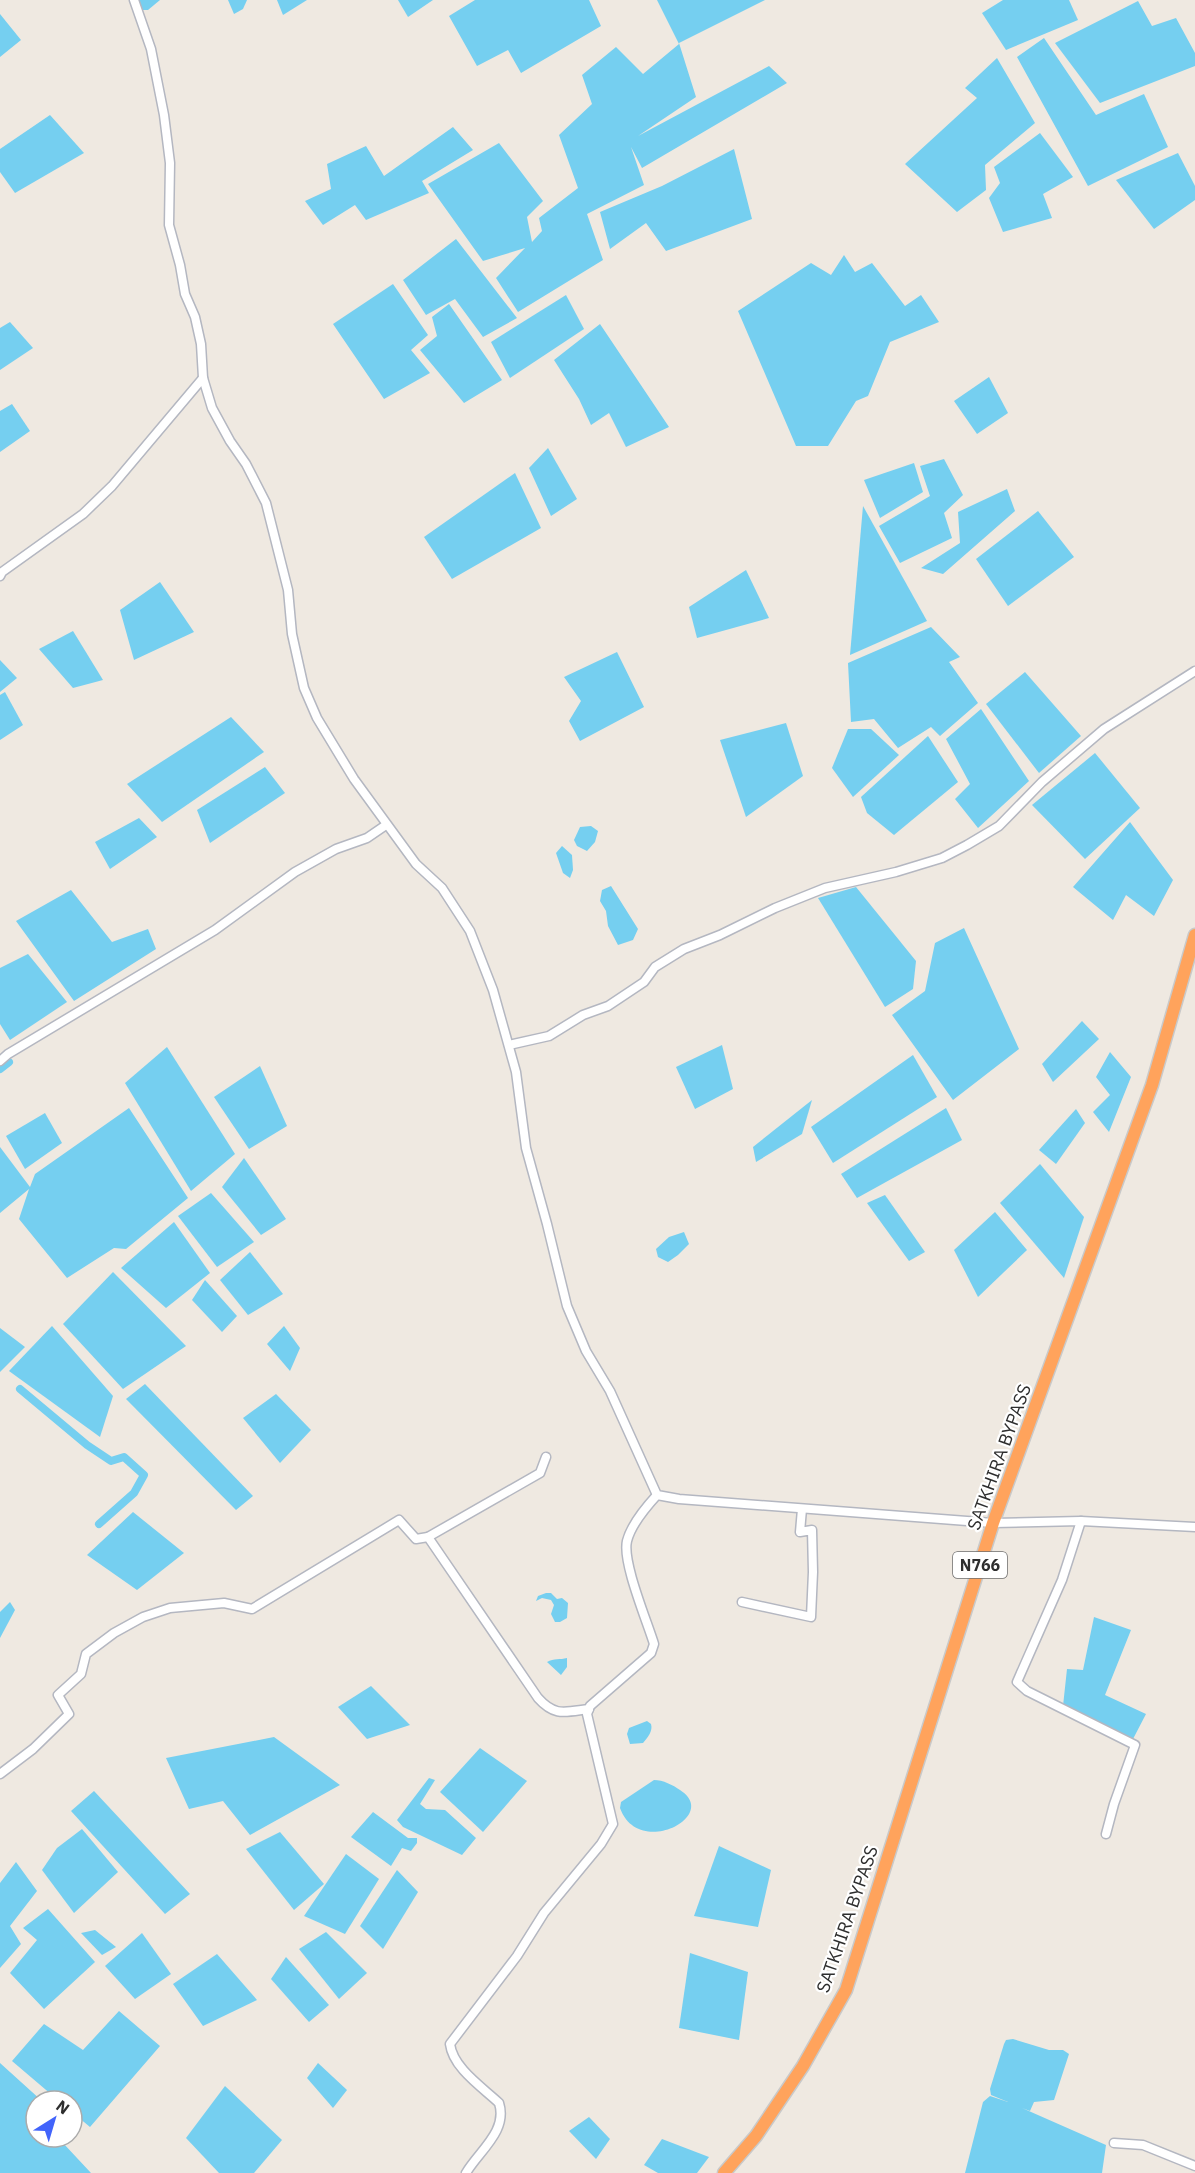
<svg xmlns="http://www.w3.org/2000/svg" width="1195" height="2173" font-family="'IBM Plex Sans',sans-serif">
	<rect width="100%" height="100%" fill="#efe9e1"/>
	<g fill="#75cff0">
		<path d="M 138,0 L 160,0 L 148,10 L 142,10 Z"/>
		<path d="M 228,0 L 247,0 L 243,9 L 234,14 Z"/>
		<path d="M 277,0 L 307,0 L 283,15 Z"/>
		<path d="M 398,0 L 433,0 L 408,17 Z"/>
		<path d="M 475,0 L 589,0 L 601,26 L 521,73 L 508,50 L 477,66 L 449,16 Z"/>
		<path d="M 657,0 L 765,0 L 679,43 L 696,97 L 638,136 L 769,66 L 787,83 L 642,168 L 631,147 L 644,185 L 587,214 L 603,260 L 518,312 L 496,278 L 525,248 L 483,261 L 428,184 L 499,143 L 543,201 L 527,217 L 532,242 L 542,231 L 539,218 L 578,188 L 559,135 L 592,104 L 582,75 L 616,47 L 643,74 L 679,44 Z"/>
		<path d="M 1003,0 L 1069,0 L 1078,20 L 1006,50 L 982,13 Z"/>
		<path d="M 1138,1 L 1152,26 L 1176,18 L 1195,53 L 1195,66 L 1100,103 L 1055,43 Z"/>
		<path d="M 0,14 L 21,40 L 0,57 Z"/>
		<path d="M 1044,38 L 1096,115 L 1144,94 L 1168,147 L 1088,186 L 1017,57 Z"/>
		<path d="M 997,58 L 1035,123 L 985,165 L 986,190 L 957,212 L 905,164 L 977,98 L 965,88 Z"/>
		<path d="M 50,115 L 84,153 L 15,193 L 0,172 L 0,149 Z"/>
		<path d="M 453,127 L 473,150 L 422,181 L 429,193 L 366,220 L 355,205 L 323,225 L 305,201 L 331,189 L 327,164 L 366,146 L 384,176 Z"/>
		<path d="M 1040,133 L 1073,177 L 1043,194 L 1052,218 L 1003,232 L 989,198 L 1000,183 L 994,167 Z"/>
		<path d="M 734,149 L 752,219 L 666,251 L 646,223 L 610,249 L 600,212 L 662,186 Z"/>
		<path d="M 1178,153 L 1195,186 L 1195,200 L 1154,229 L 1116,180 Z"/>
		<path d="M 456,239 L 517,318 L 483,337 L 455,299 L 426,315 L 403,280 Z"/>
		<path d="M 844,255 L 855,272 L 872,263 L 905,306 L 921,295 L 939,322 L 890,342 L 868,396 L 856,401 L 828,446 L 796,446 L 738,311 L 811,263 L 831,275 Z"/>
		<path d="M 393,284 L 428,335 L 411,350 L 430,373 L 384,399 L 333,324 Z"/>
		<path d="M 566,295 L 584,329 L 510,378 L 491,342 Z"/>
		<path d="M 449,304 L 502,380 L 464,403 L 420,350 L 437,336 L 432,317 Z"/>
		<path d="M 10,322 L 33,348 L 0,370 L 0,328 Z"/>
		<path d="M 600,324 L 669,427 L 626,447 L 609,413 L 591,425 L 579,399 L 554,360 Z"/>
		<path d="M 989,377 L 1008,413 L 977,434 L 954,401 Z"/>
		<path d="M 12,404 L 30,431 L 0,452 L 0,411 Z"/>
		<path d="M 548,448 L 577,499 L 551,516 L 529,468 Z"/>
		<path d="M 944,459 L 963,495 L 944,513 L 952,538 L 900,563 L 879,526 L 930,496 L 920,466 Z"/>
		<path d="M 914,463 L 923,492 L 880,518 L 864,480 Z"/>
		<path d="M 515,473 L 541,528 L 452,579 L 424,537 Z"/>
		<path d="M 1007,489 L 1015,511 L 943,574 L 921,568 L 960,543 L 958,512 Z"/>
		<path d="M 863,506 L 927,621 L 850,655 Z"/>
		<path d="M 1038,511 L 1074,557 L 1008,606 L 976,559 Z"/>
		<path d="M 746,570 L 769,618 L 697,638 L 689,607 Z"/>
		<path d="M 160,582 L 194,632 L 134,660 L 120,610 Z"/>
		<path d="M 931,627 L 960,657 L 949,662 L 978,703 L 940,736 L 931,727 L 898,748 L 874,719 L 851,722 L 848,663 Z"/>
		<path d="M 73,631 L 103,680 L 73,688 L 39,649 Z"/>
		<path d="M 617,652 L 644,707 L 580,741 L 569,721 L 581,701 L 564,677 Z"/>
		<path d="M 0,660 L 17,678 L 0,692 Z"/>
		<path d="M 1025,672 L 1081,736 L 1039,773 L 986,704 Z"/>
		<path d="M 5,692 L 23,725 L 0,740 L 0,695 Z"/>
		<path d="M 981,709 L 1029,781 L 978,828 L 955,799 L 970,784 L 946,739 Z"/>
		<path d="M 231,717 L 264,752 L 162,822 L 127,784 Z"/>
		<path d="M 786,723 L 803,776 L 746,817 L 720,740 Z"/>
		<path d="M 848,729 L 871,729 L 899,755 L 853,797 L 832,768 Z"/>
		<path d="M 928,736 L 958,782 L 894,835 L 867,813 L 861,797 Z"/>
		<path d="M 1095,753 L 1140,808 L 1085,859 L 1032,805 Z"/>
		<path d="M 265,767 L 285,793 L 210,843 L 197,810 Z"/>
		<path d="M 139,818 L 157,837 L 110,869 L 95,842 Z"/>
		<path d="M 1130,822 L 1173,880 L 1154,916 L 1126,895 L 1113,920 L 1073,887 Z"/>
		<path d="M 591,826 L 598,831 L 595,842 L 587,851 L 577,846 L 574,840 L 580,827 Z"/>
		<path d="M 562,846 L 572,855 L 573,870 L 570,878 L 563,873 L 556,853 Z"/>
		<path d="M 611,886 L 638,929 L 633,940 L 618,945 L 608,926 L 606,911 L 600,901 L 602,890 Z"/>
		<path d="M 856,887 L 916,961 L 913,989 L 885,1007 L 818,898 Z"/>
		<path d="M 71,890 L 112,942 L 148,929 L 156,949 L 74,1001 L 16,921 Z"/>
		<path d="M 964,928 L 1019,1049 L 953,1100 L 892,1015 L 925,991 L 935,943 Z"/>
		<path d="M 28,954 L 67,1002 L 10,1040 L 0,1024 L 0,968 Z"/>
		<path d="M 1082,1021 L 1099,1039 L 1053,1082 L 1042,1064 Z"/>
		<path d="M 722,1045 L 733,1089 L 695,1109 L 676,1067 Z"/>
		<path d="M 167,1047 L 235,1154 L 191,1191 L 125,1083 Z"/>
		<path d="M 1110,1052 L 1131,1077 L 1109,1132 L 1093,1112 L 1110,1095 L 1096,1077 Z"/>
		<path d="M 913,1055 L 937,1097 L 833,1163 L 811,1127 Z"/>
		<path d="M 260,1066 L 287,1126 L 249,1149 L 214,1097 Z"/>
		<path d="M 812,1100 L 802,1134 L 756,1162 L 753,1147 Z"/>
		<path d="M 129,1108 L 188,1198 L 126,1249 L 114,1248 L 67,1278 L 19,1219 L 29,1189 L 0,1213 L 0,1147 L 30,1187 L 35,1174 Z"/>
		<path d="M 946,1108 L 962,1140 L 857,1198 L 841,1174 Z"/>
		<path d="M 1076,1109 L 1085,1123 L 1056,1164 L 1039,1150 Z"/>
		<path d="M 45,1113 L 62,1143 L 25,1169 L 6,1136 Z"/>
		<path d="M 244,1158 L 286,1219 L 261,1235 L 222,1187 Z"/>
		<path d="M 1040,1164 L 1084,1217 L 1064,1278 L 1000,1203 Z"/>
		<path d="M 211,1193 L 254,1242 L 217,1267 L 178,1216 Z"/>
		<path d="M 885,1195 L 925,1252 L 909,1261 L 867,1203 Z"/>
		<path d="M 995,1212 L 1027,1250 L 978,1297 L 954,1250 Z"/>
		<path d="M 174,1222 L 210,1273 L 166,1308 L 121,1268 Z"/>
		<path d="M 684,1232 L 689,1244 L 678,1255 L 668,1262 L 658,1257 L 656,1249 L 669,1237 Z"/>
		<path d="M 250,1252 L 283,1294 L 248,1315 L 220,1280 Z"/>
		<path d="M 113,1272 L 186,1346 L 123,1389 L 63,1324 Z"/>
		<path d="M 205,1280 L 237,1316 L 222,1332 L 192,1300 Z"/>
		<path d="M 52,1326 L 113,1396 L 100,1437 L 9,1371 Z"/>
		<path d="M 284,1326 L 300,1348 L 290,1371 L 267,1344 Z"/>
		<path d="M 0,1328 L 25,1347 L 0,1372 Z"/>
		<path d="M 145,1384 L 253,1496 L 236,1510 L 126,1399 Z"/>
		<path d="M 276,1394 L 311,1430 L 280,1463 L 243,1418 Z"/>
		<path d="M 133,1512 L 184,1553 L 137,1590 L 87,1555 Z"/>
		<path d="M 546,1593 L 551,1593 L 557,1599 L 562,1598 L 568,1603 L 567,1618 L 560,1622 L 555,1622 L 551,1614 L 554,1605 L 551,1600 L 542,1598 L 536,1601 L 538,1596 Z"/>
		<path d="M 10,1602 L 15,1610 L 0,1638 L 0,1612 Z"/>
		<path d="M 1094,1617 L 1131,1630 L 1105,1695 L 1146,1714 L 1133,1739 L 1063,1706 L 1067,1669 L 1083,1670 Z"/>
		<path d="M 567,1658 L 567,1667 L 561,1675 L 547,1662 C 554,1658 560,1660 567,1658 Z"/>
		<path d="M 371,1686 L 410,1725 L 367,1739 L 338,1707 Z"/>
		<path d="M 647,1721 L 651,1724 C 653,1731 648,1737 643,1743 L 630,1744 L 627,1734 L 629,1728 Z"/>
		<path d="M 274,1737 L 340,1785 L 250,1835 L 223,1801 L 189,1809 L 166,1758 Z"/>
		<path d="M 480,1748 L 527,1781 L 483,1832 L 440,1792 Z"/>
		<path d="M 429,1778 L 435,1780 L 420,1804 L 426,1809 L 445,1810 L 476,1838 L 462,1855 L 403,1827 L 397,1820 Z"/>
		<path d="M 654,1780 C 663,1780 673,1785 680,1790 C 721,1816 638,1859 620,1808 L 621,1802 Z"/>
		<path d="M 94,1791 L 190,1894 L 165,1914 L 71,1811 Z"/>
		<path d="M 373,1812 L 408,1838 L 417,1838 L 417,1843 L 411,1851 L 402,1848 L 391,1866 L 351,1837 Z"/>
		<path d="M 82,1829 L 118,1872 L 74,1913 L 42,1870 L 57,1848 Z"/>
		<path d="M 280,1832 L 324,1884 L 294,1910 L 246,1849 Z"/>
		<path d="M 719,1846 L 771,1870 L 758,1927 L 694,1916 Z"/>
		<path d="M 346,1854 L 379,1879 L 345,1934 L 304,1916 Z"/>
		<path d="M 16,1862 L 37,1891 L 10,1926 L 21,1944 L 0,1968 L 0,1883 Z"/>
		<path d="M 397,1870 L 418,1892 L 383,1949 L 360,1926 Z"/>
		<path d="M 48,1909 L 95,1962 L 44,2009 L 10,1973 L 37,1940 L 23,1928 Z"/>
		<path d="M 95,1930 L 116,1947 L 102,1955 L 81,1933 Z"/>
		<path d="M 326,1932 L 367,1973 L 339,1999 L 299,1949 Z"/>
		<path d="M 142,1933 L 171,1974 L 135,1999 L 105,1966 Z"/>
		<path d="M 690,1953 L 748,1972 L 739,2040 L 679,2028 Z"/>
		<path d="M 217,1954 L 257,2000 L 203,2026 L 173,1984 Z"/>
		<path d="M 286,1957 L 329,2005 L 309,2022 L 271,1979 Z"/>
		<path d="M 119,2011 L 160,2046 L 90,2127 L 72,2112 L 72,2101 L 59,2101 L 12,2061 L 44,2024 L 83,2050 Z"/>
		<path d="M 1013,2039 L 1049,2050 L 1063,2050 L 1069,2054 L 1054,2100 L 1034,2102 L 1030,2111 L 1022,2108 L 1106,2145 L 1102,2173 L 965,2173 L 983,2102 L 990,2096 L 1008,2102 L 991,2095 L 990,2089 L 1004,2044 L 1006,2040 Z"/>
		<path d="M 0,2063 L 42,2101 L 36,2101 L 36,2137 L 69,2137 L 63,2143 L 91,2173 L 0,2173 Z"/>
		<path d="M 318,2063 L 347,2090 L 333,2108 L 307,2078 Z"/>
		<path d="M 225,2086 L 282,2140 L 254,2173 L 219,2173 L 186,2138 Z"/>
		<path d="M 589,2117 L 610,2139 L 596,2159 L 569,2131 Z"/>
		<path d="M 662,2139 L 709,2157 L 697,2173 L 658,2173 L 644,2165 Z"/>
	</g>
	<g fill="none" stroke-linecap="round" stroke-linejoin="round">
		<g stroke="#75cff0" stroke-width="8">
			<path d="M 0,1069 L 9,1062"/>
			<path d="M 20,1389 L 87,1445 L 111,1461 L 124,1457 L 144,1475 L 134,1493 L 99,1524"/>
		</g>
		<g stroke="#b4b7c1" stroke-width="11">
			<g id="minor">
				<path d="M 134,0 L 151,49 L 164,115 L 170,163 L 169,225 L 180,265 L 185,294 L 195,317 L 201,344 L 203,378 L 212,408 L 230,441 L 246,464 L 266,503 L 288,590 L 292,634 L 304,688 L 317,718 L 354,779 L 416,864 L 442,888 L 470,931 L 493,990 L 516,1072 L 526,1148 L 547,1224 L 567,1306 L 586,1351 L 610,1391 L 657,1495 L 679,1499 L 993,1523 L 1081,1521 L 1195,1527"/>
				<path d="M 0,576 L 2,572 L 83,514 L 112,486 L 203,378"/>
				<path d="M 509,1045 L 549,1036 L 583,1015 L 608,1006 L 644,982 L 655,967 L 684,949 L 720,935 L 775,908 L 825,888 L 896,872 L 942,858 L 967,845 L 999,826 L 1042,782 L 1104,729 L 1195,671"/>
				<path d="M 0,1061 L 8,1054 L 215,930 L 295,872 L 336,849 L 367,838 L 386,825"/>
				<path d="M 1081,1521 L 1062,1580 L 1017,1682 L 1027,1691 L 1135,1745 L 1114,1804 L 1106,1834"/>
				<path d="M 428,1537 L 540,1473 L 546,1457"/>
				<path d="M 742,1602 L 811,1617 L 813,1572 L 812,1530 L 800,1532 L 802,1509"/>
				<path d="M 0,1774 L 33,1749 L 69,1714 L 58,1695 L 81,1674 L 86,1654 L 114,1633 L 143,1617 L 170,1608 L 224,1603 L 252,1609 L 399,1520 L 416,1539 L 428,1537 L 538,1698 C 555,1717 565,1712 589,1709"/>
				<path d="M 1114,2143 L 1143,2145 L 1195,2166"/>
				<path d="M 466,2173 C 479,2151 508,2131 499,2103 C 482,2087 453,2068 450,2044 L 517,1956 L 544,1913 L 601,1844 L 613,1824 L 587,1714 L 590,1706 L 651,1653 L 654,1644 C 647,1621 622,1562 627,1541 C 631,1525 646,1507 657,1495"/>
			</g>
		</g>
		<g stroke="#c9c9c9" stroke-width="15">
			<path id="highway" d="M 724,2173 L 756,2136 L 803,2066 L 846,1990 L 993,1523 L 1152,1085 L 1195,935"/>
		</g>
		<use href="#minor" stroke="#fff" stroke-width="8"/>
		<use href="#highway" stroke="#ffa35c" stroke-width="12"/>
	</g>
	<g text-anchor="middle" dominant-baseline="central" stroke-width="4.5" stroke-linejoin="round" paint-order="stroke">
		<rect fill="#fff" stroke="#6d6d6d" stroke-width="1.5" x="953" y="1552" width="54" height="26" rx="4.5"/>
		<g font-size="16" font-weight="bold" fill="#2e2e2e">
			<text x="980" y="1565">N766</text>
		</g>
		<g font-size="18" fill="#2e2e2e" stroke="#fff">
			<text transform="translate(999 1457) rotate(-70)">SATKHIRA BYPASS</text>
			<text transform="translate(847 1919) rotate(-71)">SATKHIRA BYPASS</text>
		</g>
	</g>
	<g transform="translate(54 2119) rotate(37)"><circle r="28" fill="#ffffff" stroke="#ababab" stroke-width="1.5"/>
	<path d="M0-4.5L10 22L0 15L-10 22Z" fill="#4264fb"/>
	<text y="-9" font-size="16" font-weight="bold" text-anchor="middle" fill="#2e2e2e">N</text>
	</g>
</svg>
